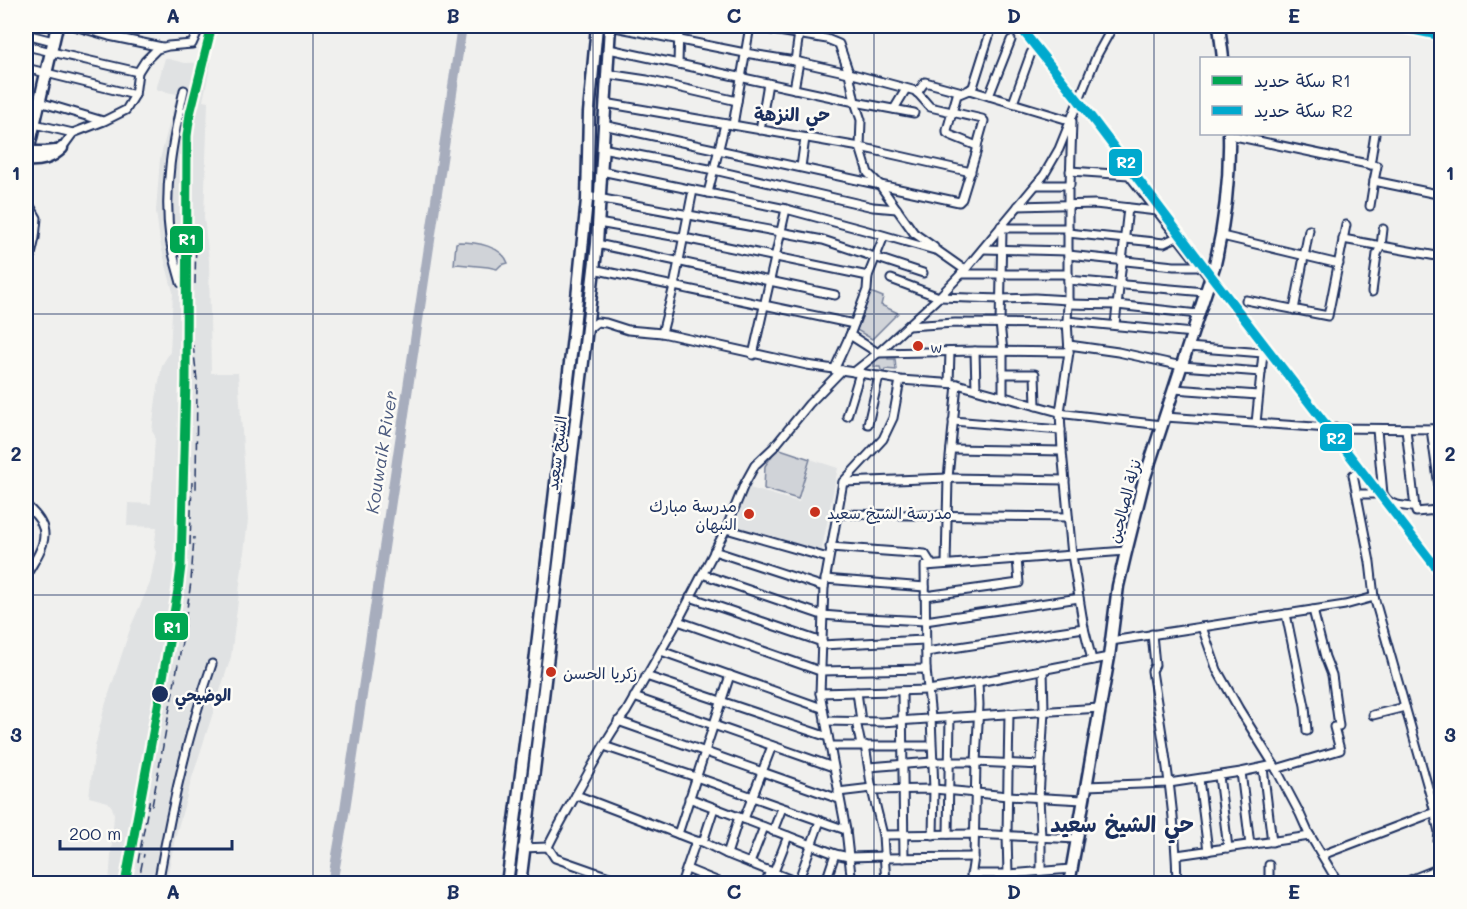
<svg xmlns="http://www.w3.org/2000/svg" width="1467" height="909" font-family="Mali,'Playpen Sans Arabic',sans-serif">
	<rect width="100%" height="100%" fill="#f0f0ee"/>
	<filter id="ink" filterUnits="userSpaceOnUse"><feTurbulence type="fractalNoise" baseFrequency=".0167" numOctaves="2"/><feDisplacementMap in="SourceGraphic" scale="12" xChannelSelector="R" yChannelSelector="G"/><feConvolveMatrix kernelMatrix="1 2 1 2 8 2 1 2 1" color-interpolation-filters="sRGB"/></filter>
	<g filter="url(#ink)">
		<g fill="#e0e2e3">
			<path d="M 165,58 L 185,63 L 211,62 L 203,101 L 208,102 L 204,218 L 209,260 L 211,373 L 238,373 L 248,520 L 231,657 L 192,778 L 175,838 L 166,883 L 109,883 L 114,814 L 112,807 L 108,802 L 89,797 L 95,747 L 104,709 L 131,626 L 150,583 L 156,552 L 154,547 L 157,527 L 127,526 L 128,503 L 151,504 L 155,436 L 152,431 L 156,399 L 162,365 L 170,352 L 173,292 L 160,242 L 156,211 L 160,159 L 177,94 L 156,90 Z"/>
			<path d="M 810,459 L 838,468 L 821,553 L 736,527 L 746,487 L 799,502 Z"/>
		</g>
		<g fill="#d0d3d8" stroke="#76819b" stroke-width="1.5">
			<path d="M 459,242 C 476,242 502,246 508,263 L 501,265 L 497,269 L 488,267 L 457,264 L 454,265 L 456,243 Z"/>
			<path d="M 868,291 L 883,297 L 881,305 L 898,313 L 872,339 L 855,329 Z"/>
			<path d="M 878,355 L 888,355 L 888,359 L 895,359 L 896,370 L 885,369 L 884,373 L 882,373 L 880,367 L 874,367 L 873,360 Z"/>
			<path d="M 777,448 L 810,459 L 798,499 L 764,489 L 765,466 Z"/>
		</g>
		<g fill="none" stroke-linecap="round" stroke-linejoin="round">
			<path stroke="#a7adbd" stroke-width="10" d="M 332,884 L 345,809 L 462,26"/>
			<g stroke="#1b2f5e" stroke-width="11">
				<g id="street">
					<path d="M 74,26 L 109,36 L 162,47"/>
					<path d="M 610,26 L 745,53 L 795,61 L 849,73 L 916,91 L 930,107 L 982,119 L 984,121 L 977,146"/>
					<path d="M 748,26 L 827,39 L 839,44 L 849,73 L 855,102 L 861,120 L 860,147 L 868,173 L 879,184 L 914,233 L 934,247"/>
					<path d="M 26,34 L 53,41"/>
					<path d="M 819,37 L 820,26"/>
					<path d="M 26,46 L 138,72"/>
					<path d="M 609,49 L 855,102 L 914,113"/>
					<path d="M 795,61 L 800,26"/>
					<path d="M 678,64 L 679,26"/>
					<path d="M 26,68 L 135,95"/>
					<path d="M 607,74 L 647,80 L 737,101"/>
					<path d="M 794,89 L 799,62"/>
					<path d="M 969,90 L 1072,121 L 1070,185 L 1068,185 L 1068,304 L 1067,321 L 1069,352 L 1060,412 L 1062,451 L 1072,555 L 1084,628 L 1092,660"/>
					<path d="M 917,93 L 925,82 L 962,92"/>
					<path d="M 989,96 L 1011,40"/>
					<path d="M 26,98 L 103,121"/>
					<path d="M 605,103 L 860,147 L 971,172"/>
					<path d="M 1013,103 L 1031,53"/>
					<path d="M 894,109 L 906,89"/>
					<path d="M 26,122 L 73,133"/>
					<path d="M 603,125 L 959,202 L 962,199 L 977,150 L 977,146 L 950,135 L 947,133 L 947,130 L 957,95 L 969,90 L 973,87 L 990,33"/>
					<path d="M 733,125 L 750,26"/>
					<path d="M 760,130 L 768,83"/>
					<path d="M 1230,135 L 1377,166 L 1374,181 L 1442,195"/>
					<path d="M 62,148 L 73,133 L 104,121 L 126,110 L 135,95 L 138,72 L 145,61 L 157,49 L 168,46 L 192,44 L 200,26"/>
					<path d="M 602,148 L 714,170 L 873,207 L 897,209"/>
					<path d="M 1370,165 L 1375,134"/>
					<path d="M 801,167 L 805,138"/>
					<path d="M 601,171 L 786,209 L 879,234 L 938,251 L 965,270"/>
					<path d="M 1070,171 L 1129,175 L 1211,280"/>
					<path d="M 1036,185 L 1068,185"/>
					<path d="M 708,193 L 725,124"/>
					<path d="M 587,196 L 823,240 L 923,273"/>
					<path d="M 26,199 L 37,218 L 35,238 L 31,255 L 26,292"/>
					<path d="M 1018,206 L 1095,204 L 1157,211"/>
					<path d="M 1370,206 L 1374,181"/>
					<path d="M 598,223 L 684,238 L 868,276"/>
					<path d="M 1068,233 L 1164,243 L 1177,237"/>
					<path d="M 1222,236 L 1339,264"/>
					<path d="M 1343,239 L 1442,257"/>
					<path d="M 597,244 L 835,295"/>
					<path d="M 983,249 L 1068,251"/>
					<path d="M 1068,255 L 1174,266 L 1199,266"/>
					<path d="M 593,269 L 854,324"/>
					<path d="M 961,274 L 1068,274"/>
					<path d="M 891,279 L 939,297 L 1001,299 L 1035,298 L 1068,300"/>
					<path d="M 1068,280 L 1205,292"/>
					<path d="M 181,283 C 177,268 172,253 170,238 C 163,188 173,139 184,90"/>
					<path d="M 1372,292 L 1377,254 L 1381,246 L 1383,229"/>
					<path d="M 1246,300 L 1328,316 L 1346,225"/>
					<path d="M 1068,304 L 1117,305 L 1198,314"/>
					<path d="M 1294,310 L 1309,230"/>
					<path d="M 1067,321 L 1193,333"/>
					<path d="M 1115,324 L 1128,208"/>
					<path d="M 908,326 L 955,323 L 1067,324"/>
					<path d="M 588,329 L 597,322 L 606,323 L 628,330 L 662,333 L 807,365 L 854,372 L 900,380 L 957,384 L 1066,414 L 1162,425"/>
					<path d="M 662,333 L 674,286 L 693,190"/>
					<path d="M 850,335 L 867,290 L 868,276 L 884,236"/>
					<path d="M 1069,345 L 1118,352 L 1182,366 L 1261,372"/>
					<path d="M 1188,347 L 1263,353 L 1256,423"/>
					<path d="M 975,351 L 976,389"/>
					<path d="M 753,355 L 786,209"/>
					<path d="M 834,370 L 850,335 L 878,353 L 975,351 L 1069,352"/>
					<path d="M 854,372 L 878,353 L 939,297 L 965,270 L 1044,175 L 1059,149 L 1097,55 L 1113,26"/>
					<path d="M 1003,374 L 1035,374 L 1036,406"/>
					<path d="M 949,383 L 950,352"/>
					<path d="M 1174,389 L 1258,395"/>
					<path d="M 1003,397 L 1003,352 L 1000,323 L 1002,231 L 1001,226 L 1007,228 L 1068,228"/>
					<path d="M 847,416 L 860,373"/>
					<path d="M 1165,417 L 1329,428 L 1442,429"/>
					<path d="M 953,421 L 1061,430"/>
					<path d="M 868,424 L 879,376"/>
					<path d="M 1406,429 L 1415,508"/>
					<path d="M 1377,430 L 1383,494"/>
					<path d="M 951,449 L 1062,451"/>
					<path d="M 1353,475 L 1370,562 L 1374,597 L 1435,812"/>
					<path d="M 843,482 L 948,478 L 1065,480"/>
					<path d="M 1357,494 L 1383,494 C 1385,497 1387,500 1390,502 C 1397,507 1407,505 1415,508 L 1416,512 L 1437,510 L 1439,508 L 1441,501 L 1431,429"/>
					<path d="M 26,505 C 31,510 38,516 41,523 C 51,541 34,560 26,576"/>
					<path d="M 836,514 L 1068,517"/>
					<path d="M 726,529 L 744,485 L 755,465 L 774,447 L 809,404 L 842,370"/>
					<path d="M 830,547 L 925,554 L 932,565"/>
					<path d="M 714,551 L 824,587"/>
					<path d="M 946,564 L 948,478 L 957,384"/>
					<path d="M 702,574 L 822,615 L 847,617 L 925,621 L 1079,598"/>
					<path d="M 825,579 L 925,587"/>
					<path d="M 925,596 L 1019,583 L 1017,559"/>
					<path d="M 690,597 L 822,642"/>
					<path d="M 1313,610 L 1325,657 L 1332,675 L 1339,726"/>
					<path d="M 1286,614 L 1305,706 L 1307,731"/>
					<path d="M 678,621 L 820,671 L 926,669"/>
					<path d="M 1202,627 L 1217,670 L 1239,709 L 1274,765 L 1300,814 L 1308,832 L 1339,884"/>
					<path d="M 1152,634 L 1155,665 L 1152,671 C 1163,741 1176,812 1177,884"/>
					<path d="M 1111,641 L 1345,605 L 1374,597"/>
					<path d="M 821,645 L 925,640"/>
					<path d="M 661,651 L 822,708"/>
					<path d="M 926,652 L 1084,628"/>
					<path d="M 730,675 L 678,834 L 696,841 L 703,842 L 727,854 L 802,884"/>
					<path d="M 646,676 L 828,737"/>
					<path d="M 902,691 L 904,858"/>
					<path d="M 857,692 L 861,721"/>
					<path d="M 820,693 L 928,690 L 978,682 L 1109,657"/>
					<path d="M 634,697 L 833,767"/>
					<path d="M 1373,715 L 1405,707"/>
					<path d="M 618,721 L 839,799"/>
					<path d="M 825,721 L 881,722 L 1100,708"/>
					<path d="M 856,721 L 861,745"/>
					<path d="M 865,745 L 872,790 L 883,835 L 886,884"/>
					<path d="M 604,746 L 696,777 L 846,830"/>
					<path d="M 830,746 L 931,746"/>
					<path d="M 869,767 L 932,762 L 976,762 L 1041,765"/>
					<path d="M 1263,768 L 1272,842"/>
					<path d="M 1276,769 L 1340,750 L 1334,727"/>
					<path d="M 1241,772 L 1250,845"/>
					<path d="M 1219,776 L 1228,848"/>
					<path d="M 1199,779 L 1208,851"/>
					<path d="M 1086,786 L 1169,783 L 1241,772 L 1274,765"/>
					<path d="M 872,790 L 934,789 L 1008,796 L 1083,800"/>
					<path d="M 838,792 L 872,788"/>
					<path d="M 576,795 L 678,834"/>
					<path d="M 689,798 L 835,854 L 849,857 L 884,856"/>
					<path d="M 744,819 L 772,746"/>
					<path d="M 1436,819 L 1439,832 L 1438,841 L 1442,857"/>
					<path d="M 773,831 L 782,808"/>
					<path d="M 948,834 L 950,717"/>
					<path d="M 883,835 L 974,834 L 1077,839"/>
					<path d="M 933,835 L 934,789 L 931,718 L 926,669 L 925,566 L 1126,551"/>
					<path d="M 703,842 L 714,808"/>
					<path d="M 548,847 C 561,820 577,794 591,768 C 602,749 612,729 626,712 L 678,621 L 726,529 L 828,558"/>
					<path d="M 522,848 L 548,847 L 555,858 L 629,884"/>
					<path d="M 727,854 L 739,817"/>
					<path d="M 1177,855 L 1310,836"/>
					<path d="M 1322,855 L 1435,812 L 1436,819 L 1442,813"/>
					<path d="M 884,858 L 974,857"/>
					<path d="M 750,863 L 764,827"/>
					<path d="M 1269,865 L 1269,884"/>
					<path d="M 687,869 L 724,884"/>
					<path d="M 1041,871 L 1041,837 L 1039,798 L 1044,711 L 1043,670"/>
					<path d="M 774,872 L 788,836"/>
					<path d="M 971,874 L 1008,874 L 1071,869"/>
					<path d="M 1008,874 L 1007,835 L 1009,713"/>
					<path d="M 798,882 L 820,821"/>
					<path d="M 1177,882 L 1278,884"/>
					<path d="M 158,884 C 171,809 187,736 212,664"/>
					<path d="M 681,884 L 696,841"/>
					<path d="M 765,884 L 770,871"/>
					<path d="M 825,884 L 835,854"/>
					<path d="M 852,884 L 846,830 L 820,693 L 824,587 L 843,482 L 883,439 L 893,418 L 900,380"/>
					<path d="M 970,884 L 974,857 L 976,762 L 979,705 L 978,682"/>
					<path d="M 1400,884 L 1442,867"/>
				</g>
			</g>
			<g stroke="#1b2f5e" stroke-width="15">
				<g id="secondary">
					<path d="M 26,152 L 45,152 L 56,151"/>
					<path d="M 26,160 L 57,26"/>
					<path d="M 26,160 C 40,161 51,159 62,148"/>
					<path d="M 507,884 L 533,680 L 573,337 L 587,200 L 589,113 L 597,26"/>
					<path d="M 520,884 L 541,714 L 597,244 L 610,26"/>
				</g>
			</g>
			<g stroke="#1b2f5e" stroke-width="15">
				<g id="primary">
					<path d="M 1219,26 L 1223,58"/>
					<path d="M 1069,884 L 1109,657 L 1118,586 L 1125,556 L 1144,480 L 1215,264 C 1225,221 1230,178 1229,134"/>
				</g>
			</g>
			<use href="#street" stroke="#fdfcf7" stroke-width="7"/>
			<use href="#secondary" stroke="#fdfcf7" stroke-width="10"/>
			<use href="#primary" stroke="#fdfcf7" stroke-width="10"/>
			<g stroke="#1b2f5e" stroke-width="1.5" stroke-dasharray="9 4.5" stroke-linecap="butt">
				<path d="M 1019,26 L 1079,101 L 1212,277 L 1442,575"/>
				<path d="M 195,284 L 196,236"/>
				<path d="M 193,345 L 197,380 L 196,489"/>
				<path d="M 190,545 L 192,482"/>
				<path d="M 152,806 L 182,642 L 191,582 L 194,537"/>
				<path d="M 138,862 L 150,797"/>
				<path d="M 125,884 L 160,695 L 178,590 L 181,566 L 186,380 L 187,136 L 190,114 L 212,26"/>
				<path d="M 138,884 L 144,854"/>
			</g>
			<g stroke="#fdfcf7" stroke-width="14">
				<path id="rail-1" d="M 125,884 L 160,695 L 178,590 L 181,566 L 186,380 L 187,136 L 190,114 L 212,26"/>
			</g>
			<g stroke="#fdfcf7" stroke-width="14">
				<g id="rail-2">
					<path d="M 1019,26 L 1079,101 L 1212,277 L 1442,575"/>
					<path d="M 1394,26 L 1442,36"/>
				</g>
			</g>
			<use href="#rail-1" stroke="#00a651" stroke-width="9"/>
			<use href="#rail-2" stroke="#00a9ce" stroke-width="9"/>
		</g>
	</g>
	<path fill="none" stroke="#1b2f5e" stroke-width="1.5" stroke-opacity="0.55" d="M 313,26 L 313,884M 593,26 L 593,884M 874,26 L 874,884M 1154,26 L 1154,884M 26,314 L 1442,314M 26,595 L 1442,595"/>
	<g fill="#c8321e" stroke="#fdfcf7" stroke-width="2">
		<circle cx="918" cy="346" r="6"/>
		<circle cx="815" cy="512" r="6"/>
		<circle cx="749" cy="514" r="6"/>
		<circle cx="551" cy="672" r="6"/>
	</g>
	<circle fill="#1b2f5e" stroke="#fdfcf7" stroke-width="2" cx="160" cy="694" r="9"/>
	<g text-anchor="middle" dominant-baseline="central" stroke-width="5" stroke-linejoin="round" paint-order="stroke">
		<g font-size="16" fill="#1b2f5e" stroke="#fdfcf7" text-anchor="start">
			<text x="930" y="346">w</text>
			<text x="737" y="505" text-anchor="end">مدرسة مبارك<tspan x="737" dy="18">النبهان</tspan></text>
			<text x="827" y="512">مدرسة الشيخ سعيد</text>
			<text x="563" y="672">زكريا الحسن</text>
		</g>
		<g font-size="16" fill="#1b2f5e" stroke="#fdfcf7">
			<text transform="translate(556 453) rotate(-83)">الشيخ سعيد</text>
			<text transform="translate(1124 501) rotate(-75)">نزلة الصالحين</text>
		</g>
		<g font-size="16" font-weight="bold" fill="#1b2f5e" stroke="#fdfcf7" text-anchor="start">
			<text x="175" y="694">الوضيحي</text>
		</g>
		<g font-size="18" font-weight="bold" fill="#1b2f5e" stroke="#fdfcf7">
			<text x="792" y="114">حي النزهة</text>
		</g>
		<g font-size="18" font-style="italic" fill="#4c5b7f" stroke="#fdfcf7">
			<text transform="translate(381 452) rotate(-81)">Kouwaik River</text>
		</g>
		<g font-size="22" font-weight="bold" fill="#1b2f5e" stroke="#fdfcf7">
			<text x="1122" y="823">حي الشيخ سعيد</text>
		</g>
	</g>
	<g stroke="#fdfcf7" stroke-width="2">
		<rect x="1108" y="148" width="35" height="29" rx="6" fill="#00a9ce"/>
		<rect x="169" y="225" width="35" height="29" rx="6" fill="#00a651"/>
		<rect x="1319" y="423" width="34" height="29" rx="6" fill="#00a9ce"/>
		<rect x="154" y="612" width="35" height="29" rx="6" fill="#00a651"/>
	</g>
	<g font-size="16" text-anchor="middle" font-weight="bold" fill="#fff">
		<text x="1126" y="168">R2</text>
		<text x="187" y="245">R1</text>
		<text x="1336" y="444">R2</text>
		<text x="172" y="633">R1</text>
	</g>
	<rect width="1467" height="909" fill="none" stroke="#fdfcf7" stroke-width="66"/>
	<rect x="1200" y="57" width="210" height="78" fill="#fdfcf7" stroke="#a3aaba" stroke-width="1.5"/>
	<rect x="1212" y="76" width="30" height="9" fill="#00a651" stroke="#a3aaba" stroke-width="1.5"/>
	<text x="1254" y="87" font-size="18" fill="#1b2f5e">سكة حديد R1</text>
	<rect x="1212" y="106" width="30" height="9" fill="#00a9ce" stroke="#a3aaba" stroke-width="1.5"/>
	<text x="1254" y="117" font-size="18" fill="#1b2f5e">سكة حديد R2</text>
	<path d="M60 840v9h172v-9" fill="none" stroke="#1b2f5e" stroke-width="3"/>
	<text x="69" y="840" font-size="18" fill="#1b2f5e" stroke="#fdfcf7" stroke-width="4.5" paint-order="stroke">200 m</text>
	<rect x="33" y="33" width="1401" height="843" fill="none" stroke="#1b2f5e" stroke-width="2"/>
	<g font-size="20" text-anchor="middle" font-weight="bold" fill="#1b2f5e">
		<text x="173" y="23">A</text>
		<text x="453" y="23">B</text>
		<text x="734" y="23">C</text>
		<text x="1014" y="23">D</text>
		<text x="1294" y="23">E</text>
		<text x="16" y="180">1</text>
		<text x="1450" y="180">1</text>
		<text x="16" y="461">2</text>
		<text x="1450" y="461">2</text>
		<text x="16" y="742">3</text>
		<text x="1450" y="742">3</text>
		<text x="173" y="899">A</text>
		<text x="453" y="899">B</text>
		<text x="734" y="899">C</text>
		<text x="1014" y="899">D</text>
		<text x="1294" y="899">E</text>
	</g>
</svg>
